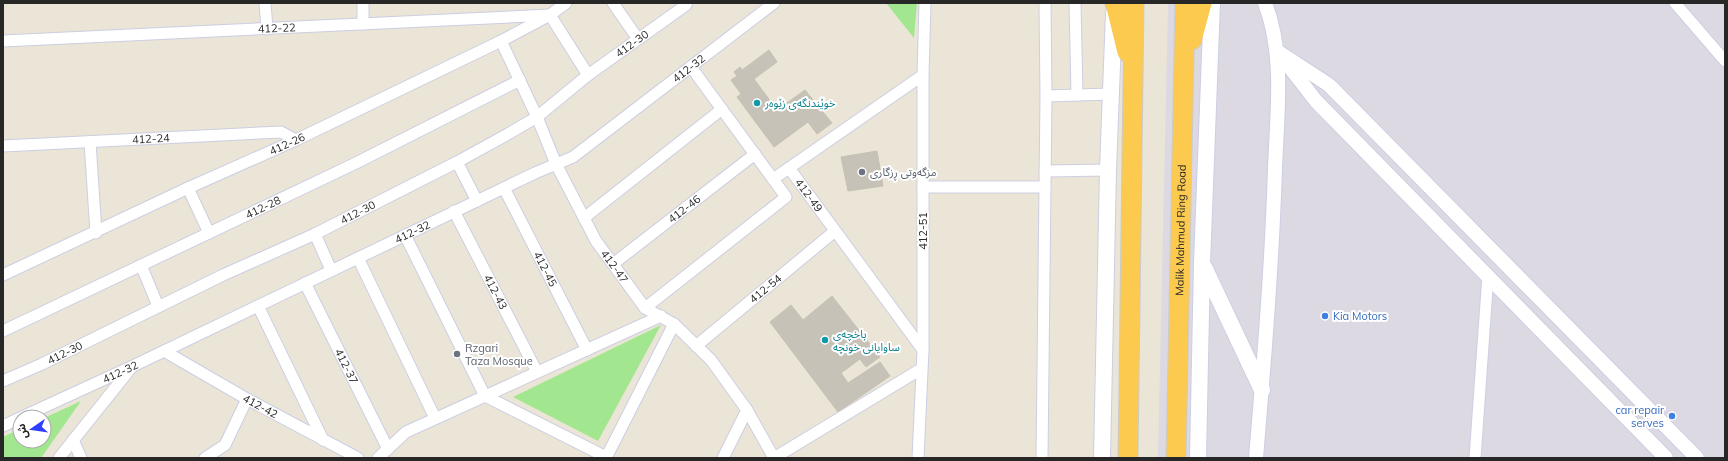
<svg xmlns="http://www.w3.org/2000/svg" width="1728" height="461" font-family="Mulish,'Noto Sans Arabic',sans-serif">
	<rect width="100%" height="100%" fill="#ebe5d7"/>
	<path fill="#ddd9e3" d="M 1168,3 L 1725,3 L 1725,458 L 1158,458 Z"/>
	<g fill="#a2e78f">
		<path d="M 886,3 L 917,3 L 914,38 Z"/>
		<path d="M 661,325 L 598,441 L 513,397 Z"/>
		<path d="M 81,401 L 41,458 L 3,458 L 3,437 L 20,429 L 20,441 L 44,441 L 44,418 Z"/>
	</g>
	<g fill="#c6c2b7" stroke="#c6c1b1">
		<path d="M 769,50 L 777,62 L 754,79 L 777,110 L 805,90 L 832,123 L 817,134 L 808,122 L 774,147 L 737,97 L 741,94 L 731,80 L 737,76 L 734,72 L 740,67 L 742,70 Z"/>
		<path d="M 877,151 L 883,186 L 848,191 L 841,157 Z"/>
		<path d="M 832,296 L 880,357 L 866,367 L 860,359 L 841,373 L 848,383 L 880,362 L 890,376 L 838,412 L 770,322 L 791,305 L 803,320 Z"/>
	</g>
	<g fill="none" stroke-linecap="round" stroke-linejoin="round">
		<g stroke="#cccee2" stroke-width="13">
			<g id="minor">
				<path d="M 265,3 L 267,29"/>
				<path d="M 363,3 L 363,24"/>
				<path d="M 613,3 L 638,39"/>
				<path d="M 1075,3 L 1077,95"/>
				<path d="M 1675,3 L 1725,61"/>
				<path id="s1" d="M 3,41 L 550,15 L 588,75"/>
				<path id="s2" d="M 501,41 L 537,117 L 556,164 L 596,241 L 645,308 L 674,324 L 711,360 L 747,410 L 774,458"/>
				<path id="s3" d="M 691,67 L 773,179 L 789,168 L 923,350"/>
				<path d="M 1046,96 L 1111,94"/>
				<path d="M 90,142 L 96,233"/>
				<path id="s4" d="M 3,146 L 281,132 L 296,140"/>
				<path d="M 457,162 L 477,201"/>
				<path d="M 789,168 L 923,75"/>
				<path d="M 1045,171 L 1108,170"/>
				<path d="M 923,187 L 1045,187"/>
				<path d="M 188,188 L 209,233"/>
				<path id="s5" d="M 504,188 L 587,350"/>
				<path id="s6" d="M 454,211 L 537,372"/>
				<path d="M 584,218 L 722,109"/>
				<path d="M 315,234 L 331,270"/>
				<path d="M 405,235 L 485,396 L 606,457"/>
				<path d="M 358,258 L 435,418"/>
				<path id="s7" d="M 613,264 L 755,154"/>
				<path d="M 141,265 L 158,306"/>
				<path id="s8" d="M 3,275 L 188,188 L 296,140 L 501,41 L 550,15 L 566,3"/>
				<path id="s9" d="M 305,283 L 388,449"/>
				<path d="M 258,306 L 323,440"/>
				<path d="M 645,308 L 786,197 L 773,179"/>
				<path id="s10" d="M 3,331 L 356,163 L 520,80"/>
				<path id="s11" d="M 696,346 L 835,231"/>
				<path id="s12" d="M 164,351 L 247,399 L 358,458"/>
				<path id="s13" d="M 3,381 L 42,364 L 223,275 L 315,234 L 457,162 L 508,134 L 537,117 L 588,75 L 686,5 L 685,3"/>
				<path id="s14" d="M 22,417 L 133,366 L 535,173 L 573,157 L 774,3"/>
				<path d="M 3,426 L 20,418"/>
				<path d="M 73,440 L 81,458"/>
				<path d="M 59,458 L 131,368"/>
				<path d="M 205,458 L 225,445 L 247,399"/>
				<path d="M 378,458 L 406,432 L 661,316"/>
				<path d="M 606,458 L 674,324"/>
				<path d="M 723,458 L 747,410"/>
				<path d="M 774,458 L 921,369"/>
				<path d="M 918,458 L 923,350 L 923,75 L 925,3"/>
				<path d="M 1042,458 L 1046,96 L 1045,3"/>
				<path d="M 1475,458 L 1488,275"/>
			</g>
		</g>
		<g stroke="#cccee2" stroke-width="16">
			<g id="tertiary">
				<path d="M 1277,51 L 1329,85 L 1697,458"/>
				<path d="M 1285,61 L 1316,101 L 1666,458"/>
				<path d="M 1256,458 C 1264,361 1272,265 1275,168 C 1277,113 1285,55 1265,3"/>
			</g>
		</g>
		<g stroke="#cccee2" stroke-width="18">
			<g id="secondary">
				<path d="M 1204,267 L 1262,390"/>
				<path d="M 1102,458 L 1108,170 L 1114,13"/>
				<path d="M 1198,458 L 1202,263 L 1212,3"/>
			</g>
		</g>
		<g stroke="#cbcbcb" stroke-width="21">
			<g id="trunk">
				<path d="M 1115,3 L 1127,52"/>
				<path d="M 1192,40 L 1202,3"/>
				<path d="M 1128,458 L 1134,3"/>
				<path id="s15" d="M 1176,458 L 1185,3"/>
			</g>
		</g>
		<use href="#minor" stroke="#fff" stroke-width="11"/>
		<use href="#tertiary" stroke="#fff" stroke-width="14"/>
		<use href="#secondary" stroke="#fff" stroke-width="16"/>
		<use href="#trunk" stroke="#fcca4e" stroke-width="19"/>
	</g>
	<g fill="#0f9aa8" stroke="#fff" stroke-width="1.5">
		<circle cx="757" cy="103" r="4"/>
		<circle cx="825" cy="340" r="4"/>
	</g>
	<g fill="#6b7280" stroke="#fff" stroke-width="1.5">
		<circle cx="862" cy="172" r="4"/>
		<circle cx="457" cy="354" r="4"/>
	</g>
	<g fill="#3f7fe0" stroke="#fff" stroke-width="1.5">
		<circle cx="1325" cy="316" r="4"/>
		<circle cx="1672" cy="416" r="4"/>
	</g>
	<g text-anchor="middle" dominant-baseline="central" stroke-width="4" stroke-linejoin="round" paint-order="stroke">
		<g font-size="11" fill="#272727" stroke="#fff">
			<text stroke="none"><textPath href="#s1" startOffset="274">412-22</textPath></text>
			<text stroke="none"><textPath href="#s13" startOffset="716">412-30</textPath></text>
			<text stroke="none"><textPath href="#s14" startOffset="755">412-32</textPath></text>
			<text stroke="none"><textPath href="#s4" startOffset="148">412-24</textPath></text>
			<text stroke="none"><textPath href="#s8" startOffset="313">412-26</textPath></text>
			<text stroke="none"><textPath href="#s3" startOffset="192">412-49</textPath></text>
			<text stroke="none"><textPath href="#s10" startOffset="288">412-28</textPath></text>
			<text stroke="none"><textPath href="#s7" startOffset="90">412-46</textPath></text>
			<text stroke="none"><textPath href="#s13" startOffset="393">412-30</textPath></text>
			<text transform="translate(923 231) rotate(-90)">412-51</text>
			<text stroke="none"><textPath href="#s15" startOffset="228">Malik Mahmud Ring Road</textPath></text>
			<text stroke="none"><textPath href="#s14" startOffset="432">412-32</textPath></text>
			<text stroke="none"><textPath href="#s2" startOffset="253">412-47</textPath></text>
			<text stroke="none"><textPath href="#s5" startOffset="91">412-45</textPath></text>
			<text stroke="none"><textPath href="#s11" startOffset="90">412-54</textPath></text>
			<text stroke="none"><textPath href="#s6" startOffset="91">412-43</textPath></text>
			<text stroke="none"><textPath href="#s13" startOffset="68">412-30</textPath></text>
			<text stroke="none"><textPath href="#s9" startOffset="93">412-37</textPath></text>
			<text stroke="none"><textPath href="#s14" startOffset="108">412-32</textPath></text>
			<text stroke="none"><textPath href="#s12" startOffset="111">412-42</textPath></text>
		</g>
		<g font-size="11" fill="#0d838f" stroke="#fff" text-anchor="start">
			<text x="765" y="103">خوێندنگەی زێوەر</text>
			<text x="833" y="334">باخچەی<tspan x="833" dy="13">ساوایانی خونچە</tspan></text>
		</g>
		<g font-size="11" fill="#5b616d" stroke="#fff" text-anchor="start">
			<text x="870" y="172">مزگەوتی ڕزگاری</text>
			<text x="465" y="348">Rzgari<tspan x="465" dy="13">Taza Mosque</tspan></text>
		</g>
		<g font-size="11" fill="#366cbe" stroke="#fff" text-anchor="start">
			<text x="1333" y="316">Kia Motors</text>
			<text x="1664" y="410" text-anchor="end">car repair<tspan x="1664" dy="13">serves</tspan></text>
		</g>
	</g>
	<rect width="1728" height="461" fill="none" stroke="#272727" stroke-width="8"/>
	<g transform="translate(32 429) rotate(257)"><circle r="19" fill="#ffffff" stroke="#a9a9a9"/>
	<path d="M0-3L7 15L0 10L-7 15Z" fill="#303fff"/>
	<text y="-6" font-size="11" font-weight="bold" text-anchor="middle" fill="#272727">ش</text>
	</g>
</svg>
